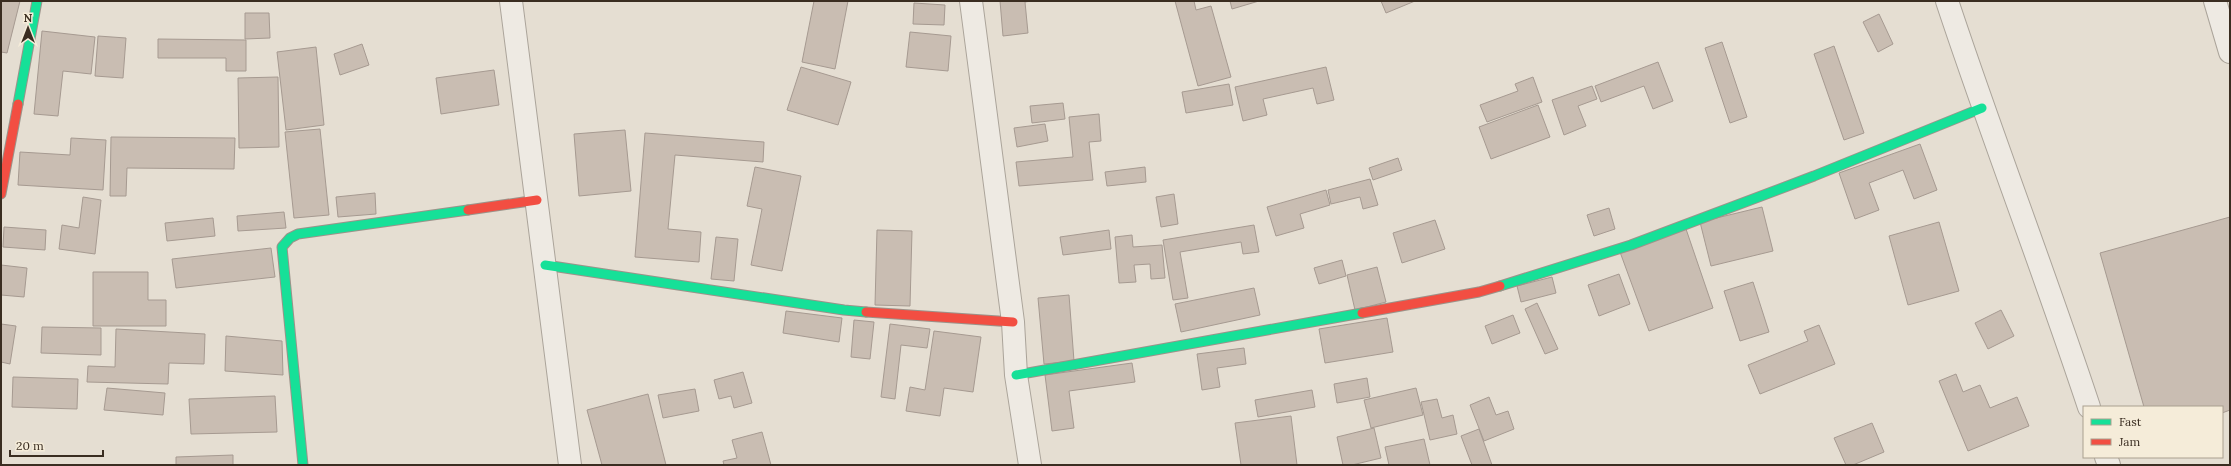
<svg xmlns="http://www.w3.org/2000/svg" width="2231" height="466" font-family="Lora,serif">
	<rect width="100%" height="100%" fill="#e5ded2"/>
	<g fill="#c9bdb2" stroke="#a69a91">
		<path d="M 1,1 L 20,1 L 7,53 L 1,52 Z"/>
		<path d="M 814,1 L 848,1 L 835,69 L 802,62 Z"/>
		<path d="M 1000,1 L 1031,1 L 1025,2 L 1028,33 L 1003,36 Z"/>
		<path d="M 1175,1 L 1194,1 L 1196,10 L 1211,6 L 1231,77 L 1198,86 Z"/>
		<path d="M 1230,1 L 1259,1 L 1232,9 Z"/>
		<path d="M 1381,1 L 1415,1 L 1386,13 Z"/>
		<path d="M 914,3 L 945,5 L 944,25 L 913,24 Z"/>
		<path d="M 245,13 L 269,13 L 270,38 L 245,39 Z"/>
		<path d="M 1879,14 L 1893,44 L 1878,52 L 1863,22 Z"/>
		<path d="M 42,31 L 95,37 L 91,74 L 63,71 L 58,116 L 34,114 Z"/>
		<path d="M 910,32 L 951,36 L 948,71 L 906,67 Z"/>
		<path d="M 98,36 L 126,38 L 123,78 L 95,76 Z"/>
		<path d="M 158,39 L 246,40 L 246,71 L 226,71 L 226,58 L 158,58 Z"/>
		<path d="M 1722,42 L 1747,117 L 1730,123 L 1705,48 Z"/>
		<path d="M 362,44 L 369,65 L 340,75 L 334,54 Z"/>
		<path d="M 1834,46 L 1864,133 L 1844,140 L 1814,54 Z"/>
		<path d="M 316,47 L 324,125 L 286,130 L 277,52 Z"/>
		<path d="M 1658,62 L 1673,101 L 1653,109 L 1644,86 L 1601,102 L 1595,86 Z"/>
		<path d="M 801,67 L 851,82 L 838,125 L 787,110 Z"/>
		<path d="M 1326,67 L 1334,100 L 1317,104 L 1313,88 L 1263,99 L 1267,115 L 1243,121 L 1235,87 Z"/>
		<path d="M 494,70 L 499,105 L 441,114 L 436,78 Z"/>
		<path d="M 278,77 L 279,147 L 239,148 L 238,78 Z"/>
		<path d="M 1533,77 L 1542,102 L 1487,122 L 1480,105 L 1518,91 L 1515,84 Z"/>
		<path d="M 1229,84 L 1233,105 L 1186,113 L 1182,92 Z"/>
		<path d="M 1592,86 L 1597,99 L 1578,106 L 1586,126 L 1564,135 L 1552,100 Z"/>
		<path d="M 1063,103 L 1065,119 L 1032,123 L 1030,106 Z"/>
		<path d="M 1538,105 L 1550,137 L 1491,159 L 1479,127 Z"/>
		<path d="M 1099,114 L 1101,141 L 1089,142 L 1093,180 L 1019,186 L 1016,162 L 1073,157 L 1069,117 Z"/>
		<path d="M 1045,124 L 1048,141 L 1017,147 L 1014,128 Z"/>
		<path d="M 320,129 L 329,215 L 294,218 L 285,132 Z"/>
		<path d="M 625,130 L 631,191 L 579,196 L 574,134 Z"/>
		<path d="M 645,133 L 764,142 L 763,162 L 675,155 L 668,229 L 701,232 L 699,262 L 635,257 Z"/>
		<path d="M 111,137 L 235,138 L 234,169 L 127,168 L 126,196 L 110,196 Z"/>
		<path d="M 71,138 L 106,140 L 103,190 L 18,185 L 20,152 L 70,155 Z"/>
		<path d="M 1920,144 L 1937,190 L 1914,199 L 1903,170 L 1869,183 L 1879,210 L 1855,219 L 1839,173 Z"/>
		<path d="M 1398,158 L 1402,170 L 1373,180 L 1369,168 Z"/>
		<path d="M 755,167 L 801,176 L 782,271 L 751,265 L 762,209 L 747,206 Z"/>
		<path d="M 1145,167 L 1146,182 L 1107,186 L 1105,172 Z"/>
		<path d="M 1370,179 L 1378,205 L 1363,209 L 1360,197 L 1331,204 L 1328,190 Z"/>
		<path d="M 1326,190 L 1330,205 L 1300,214 L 1304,228 L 1276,236 L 1267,207 Z"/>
		<path d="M 375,193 L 376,214 L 338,217 L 336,197 Z"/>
		<path d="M 1174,194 L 1178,224 L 1161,227 L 1156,197 Z"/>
		<path d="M 83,197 L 101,200 L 95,254 L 59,249 L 62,225 L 79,228 Z"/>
		<path d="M 1762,207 L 1773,251 L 1711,266 L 1700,222 Z"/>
		<path d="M 1609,208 L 1615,229 L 1594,236 L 1587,215 Z"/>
		<path d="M 284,212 L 286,228 L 238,231 L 237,216 Z"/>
		<path d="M 2230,217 L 2230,410 L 2222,413 L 2222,407 L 2144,407 L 2100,253 Z"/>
		<path d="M 213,218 L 215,236 L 167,241 L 165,223 Z"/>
		<path d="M 1435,220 L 1445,249 L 1402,263 L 1393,233 Z"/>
		<path d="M 1939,222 L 1959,291 L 1908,305 L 1889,236 Z"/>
		<path d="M 1254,225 L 1259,252 L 1243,254 L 1241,242 L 1180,252 L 1188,298 L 1173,300 L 1163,240 Z"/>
		<path d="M 4,227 L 46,230 L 45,250 L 3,247 Z"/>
		<path d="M 1686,229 L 1713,308 L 1649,331 L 1620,252 Z"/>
		<path d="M 877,230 L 912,231 L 910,306 L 875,305 Z"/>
		<path d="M 1109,230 L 1111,249 L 1063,255 L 1060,237 Z"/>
		<path d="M 1132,235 L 1133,247 L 1162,245 L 1165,278 L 1151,279 L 1150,264 L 1134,265 L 1136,282 L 1119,283 L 1115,237 Z"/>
		<path d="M 716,237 L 738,239 L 734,281 L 711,279 Z"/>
		<path d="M 271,248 L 275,277 L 176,288 L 172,259 Z"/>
		<path d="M 1342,260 L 1346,276 L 1319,284 L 1314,268 Z"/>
		<path d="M 1,265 L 27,268 L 24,297 L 1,295 Z"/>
		<path d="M 1377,267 L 1386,302 L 1355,310 L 1347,275 Z"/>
		<path d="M 93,272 L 148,272 L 148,300 L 166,300 L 166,326 L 93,326 Z"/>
		<path d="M 1619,274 L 1630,304 L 1599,316 L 1588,285 Z"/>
		<path d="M 1552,277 L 1556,293 L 1521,302 L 1517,286 Z"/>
		<path d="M 1753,282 L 1769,332 L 1740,341 L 1724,291 Z"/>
		<path d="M 1254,288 L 1260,315 L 1181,332 L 1175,304 Z"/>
		<path d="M 1069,295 L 1074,361 L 1044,364 L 1038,298 Z"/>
		<path d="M 1537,303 L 1558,349 L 1545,354 L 1525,309 Z"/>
		<path d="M 2001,310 L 2014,336 L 1988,349 L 1975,323 Z"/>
		<path d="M 786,311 L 842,318 L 839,342 L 783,333 Z"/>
		<path d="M 1513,315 L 1520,333 L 1492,344 L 1485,326 Z"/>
		<path d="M 1387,318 L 1393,352 L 1325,363 L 1319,329 Z"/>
		<path d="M 854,320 L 874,322 L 870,359 L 851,357 Z"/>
		<path d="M 1,324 L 16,326 L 10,364 L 1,362 Z"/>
		<path d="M 890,324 L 930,329 L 927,348 L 901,345 L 895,399 L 881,397 Z"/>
		<path d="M 1819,325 L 1835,364 L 1760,394 L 1748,365 L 1808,341 L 1804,331 Z"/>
		<path d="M 42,327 L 101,328 L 101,355 L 41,353 Z"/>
		<path d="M 116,329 L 205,334 L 204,364 L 169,363 L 168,384 L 87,382 L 88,366 L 115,367 Z"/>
		<path d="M 934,331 L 981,337 L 973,392 L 944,388 L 940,416 L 906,411 L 910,387 L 925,390 Z"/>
		<path d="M 226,336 L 282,341 L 283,375 L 225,371 Z"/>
		<path d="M 1244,348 L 1246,364 L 1217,368 L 1220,387 L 1202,390 L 1197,354 Z"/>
		<path d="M 1132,363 L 1135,382 L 1069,391 L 1074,428 L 1052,431 L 1045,375 Z"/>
		<path d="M 743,372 L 752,403 L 734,408 L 731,396 L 719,399 L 714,380 Z"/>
		<path d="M 1956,374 L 1963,392 L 1980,385 L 1990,408 L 2017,397 L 2029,426 L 1968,451 L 1939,381 Z"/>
		<path d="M 13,377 L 78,379 L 77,409 L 12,407 Z"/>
		<path d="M 1367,378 L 1370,397 L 1337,403 L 1334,384 Z"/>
		<path d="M 107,388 L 165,393 L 163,415 L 104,410 Z"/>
		<path d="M 1416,388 L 1423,415 L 1371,428 L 1364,400 Z"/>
		<path d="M 695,389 L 699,411 L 663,418 L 658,395 Z"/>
		<path d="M 1312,390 L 1315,407 L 1258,417 L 1255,400 Z"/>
		<path d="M 648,394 L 666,465 L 602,465 L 587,410 Z"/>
		<path d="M 275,396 L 277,432 L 191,434 L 189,399 Z"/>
		<path d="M 1489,397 L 1496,415 L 1508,411 L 1514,429 L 1484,441 L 1470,405 Z"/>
		<path d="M 1437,399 L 1442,418 L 1453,415 L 1457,434 L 1430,440 L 1421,402 Z"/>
		<path d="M 1291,416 L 1297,465 L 1241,465 L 1235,423 Z"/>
		<path d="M 1872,423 L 1884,452 L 1853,465 L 1846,465 L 1834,438 Z"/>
		<path d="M 1374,428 L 1381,458 L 1352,465 L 1343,465 L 1337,437 Z"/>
		<path d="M 1479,429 L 1492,465 L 1472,465 L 1461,436 Z"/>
		<path d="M 762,432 L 771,465 L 724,465 L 723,461 L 737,458 L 732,440 Z"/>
		<path d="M 1424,439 L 1430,465 L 1389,465 L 1385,447 Z"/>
		<path d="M 233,455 L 233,465 L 176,465 L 176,457 Z"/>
	</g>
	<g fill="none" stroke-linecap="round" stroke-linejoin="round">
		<g stroke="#aba49a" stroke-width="24">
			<g id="street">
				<path d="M 511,1 L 570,465"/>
				<path d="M 971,1 L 1013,322 L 1016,375 L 1030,465"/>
				<path d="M 1947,1 C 1992,137 2044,271 2089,407"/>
				<path d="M 2215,1 L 2230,52"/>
				<path d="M 2106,457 L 2109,465"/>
			</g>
		</g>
		<g stroke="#9b938a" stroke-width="11">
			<g id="fast">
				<path d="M 18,104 L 37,1"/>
				<path d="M 545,265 L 844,310 L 866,312"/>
				<path d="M 1500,286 L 1631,245 L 1814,176 L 1982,108"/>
				<path d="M 1016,375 L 1362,313"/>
				<path d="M 303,465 L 282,247 L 290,238 L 298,234 L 468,210"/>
			</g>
		</g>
		<g stroke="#9b938a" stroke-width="11">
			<g id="jam">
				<path d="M 1,194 L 18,104"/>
				<path d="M 468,210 L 537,200"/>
				<path d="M 866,312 L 1013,322"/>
				<path d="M 1362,313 L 1479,292 L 1500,286"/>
			</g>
		</g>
		<use href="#street" stroke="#eeeae3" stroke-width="22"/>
		<use href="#fast" stroke="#16e098" stroke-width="9"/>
		<use href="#jam" stroke="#f24e42" stroke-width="9"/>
	</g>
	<rect width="2231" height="466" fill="none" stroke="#3a2d21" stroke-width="4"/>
	<rect x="2083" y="406" width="140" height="52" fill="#f5ecd9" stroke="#aaa08f"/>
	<rect x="2091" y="419" width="20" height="6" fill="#16e098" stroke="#aaa08f"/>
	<text x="2119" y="426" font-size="12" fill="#3a2d21">Fast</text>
	<rect x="2091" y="439" width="20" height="6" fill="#f24e42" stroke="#aaa08f"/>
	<text x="2119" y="446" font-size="12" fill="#3a2d21">Jam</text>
	<g transform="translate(28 28)" stroke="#f5ecd9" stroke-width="3" paint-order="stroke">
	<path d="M0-3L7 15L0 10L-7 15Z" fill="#3a2d21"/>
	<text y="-6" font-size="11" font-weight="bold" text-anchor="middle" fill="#3a2d21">N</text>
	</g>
	<path d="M10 450v6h93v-6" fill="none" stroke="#3a2d21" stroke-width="2"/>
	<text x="16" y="450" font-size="12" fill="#3a2d21" stroke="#f5ecd9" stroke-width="3" paint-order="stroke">20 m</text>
</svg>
